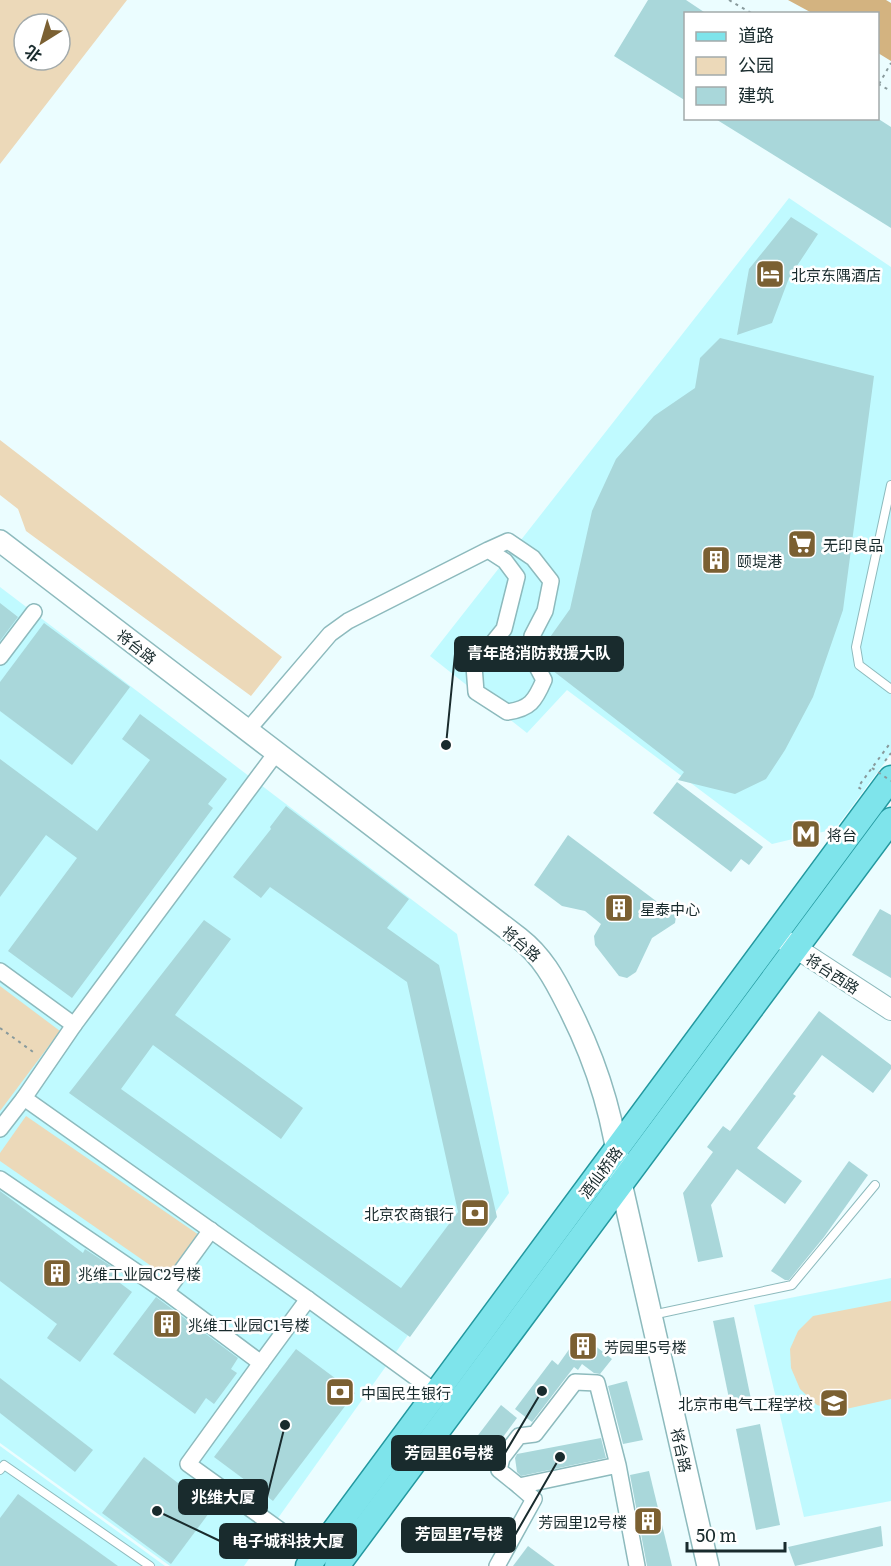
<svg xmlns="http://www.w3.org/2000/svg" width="891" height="1566" font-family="Literata,'Noto Sans SC',serif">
	<rect width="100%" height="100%" fill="#ebfdff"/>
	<g fill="#c0faff">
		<path d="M 789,198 L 891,267 L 891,754 L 835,829 L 772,844 L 567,690 L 527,733 L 430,656 Z"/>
		<path d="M 0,587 L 457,934 L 509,1193 L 244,1566 L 170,1566 L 0,1443 Z"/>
		<path d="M 891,1278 L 891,1501 L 804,1517 L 754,1305 Z"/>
		<path d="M 0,1446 L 165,1566 L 0,1566 Z"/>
	</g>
	<g fill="#ecd9b9" fill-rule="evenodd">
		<path d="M 0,0 L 127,0 L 0,164 ZM 24,24 L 60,24 L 60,60 L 24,60 Z"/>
		<path d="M 0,440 L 282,657 L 251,696 L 26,531 L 18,509 L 0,495 Z"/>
		<path d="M 0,986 L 60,1031 L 0,1111 Z"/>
		<path d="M 26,1116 L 199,1235 L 170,1279 L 0,1161 L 0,1153 Z"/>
		<path d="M 891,1301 L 891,1399 L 837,1411 L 817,1405 L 800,1389 L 791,1368 L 790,1349 L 798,1331 L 813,1316 Z"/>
	</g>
	<path fill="#d3b380" d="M 788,0 L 886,0 L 891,3 L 891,61 L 878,53 L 878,14 L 812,13 Z"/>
	<g fill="#a9d7da">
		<path d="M 648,0 L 686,0 L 707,14 L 686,14 L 686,101 L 614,56 Z"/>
		<path d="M 714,118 L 877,118 L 891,127 L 891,228 Z"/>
		<path d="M 791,217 L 818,234 L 789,278 L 772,323 L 737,335 L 749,269 Z"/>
		<path d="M 720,338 L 874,376 L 843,610 L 813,697 L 785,750 L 766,779 L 735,794 L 678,780 L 684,772 L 548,667 L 544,660 L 543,647 L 570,609 L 592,511 L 616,459 L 654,416 L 695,388 L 700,358 Z"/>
		<path d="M 0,603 L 18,617 L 0,641 Z"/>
		<path d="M 44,623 L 130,687 L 72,765 L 0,711 L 0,682 Z"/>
		<path d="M 140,714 L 227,779 L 208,804 L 213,808 L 72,998 L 8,951 L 77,858 L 46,835 L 0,897 L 0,759 L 97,831 L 150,760 L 122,739 Z"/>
		<path d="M 677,782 L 763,847 L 749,865 L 741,859 L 731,872 L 653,813 Z"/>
		<path d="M 286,806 L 409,899 L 387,928 L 439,965 L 497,1217 L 410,1337 L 69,1093 L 204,920 L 231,939 L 175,1015 L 303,1108 L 281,1139 L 153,1045 L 121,1089 L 401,1288 L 458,1212 L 407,982 L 270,887 L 261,898 L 233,877 L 271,829 L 270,827 Z"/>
		<path d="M 568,835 L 676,916 L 675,923 L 652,938 L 636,972 L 627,978 L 619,976 L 595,945 L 594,936 L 601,924 L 585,911 L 562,906 L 534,885 Z"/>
		<path d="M 880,909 L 891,915 L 891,978 L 852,955 Z"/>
		<path d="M 819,1011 L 891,1065 L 891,1069 L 873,1093 L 822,1055 L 793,1094 L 796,1096 L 757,1148 L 802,1181 L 785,1204 L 737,1169 L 711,1205 L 723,1257 L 698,1262 L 683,1193 L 713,1152 L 707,1147 L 723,1126 L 730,1131 Z"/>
		<path d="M 849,1161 L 868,1175 L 824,1237 L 789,1280 L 785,1280 L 771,1271 Z"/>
		<path d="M 0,1191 L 83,1253 L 85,1249 L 117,1270 L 112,1277 L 132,1292 L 80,1362 L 47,1338 L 57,1324 L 0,1281 Z"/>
		<path d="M 156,1297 L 238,1358 L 231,1369 L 237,1373 L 214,1404 L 206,1398 L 195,1414 L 113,1354 Z"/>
		<path d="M 734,1317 L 752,1404 L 731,1408 L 713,1321 Z"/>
		<path d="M 580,1334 L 612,1359 L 600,1374 L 594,1373 L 582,1364 L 578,1370 L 574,1367 L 532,1422 L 515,1409 L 552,1360 L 558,1365 Z"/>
		<path d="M 296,1349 L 355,1393 L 273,1501 L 214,1457 Z"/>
		<path d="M 0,1378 L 93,1450 L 75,1472 L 0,1413 Z"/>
		<path d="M 627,1381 L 643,1440 L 623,1444 L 608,1386 Z"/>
		<path d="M 501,1405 L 517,1418 L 483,1464 L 466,1451 Z"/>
		<path d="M 760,1424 L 780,1525 L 756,1530 L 736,1429 Z"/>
		<path d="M 601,1438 L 606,1458 L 521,1476 L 517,1472 L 515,1458 L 517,1454 Z"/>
		<path d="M 144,1457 L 212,1509 L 171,1564 L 102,1513 Z"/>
		<path d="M 649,1471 L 672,1566 L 647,1566 L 630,1475 Z"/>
		<path d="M 18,1494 L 118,1566 L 0,1566 L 0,1518 Z"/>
		<path d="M 881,1526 L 883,1546 L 795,1566 L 788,1547 Z"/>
		<path d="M 528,1546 L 555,1566 L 513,1566 Z"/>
	</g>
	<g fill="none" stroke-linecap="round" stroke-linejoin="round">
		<g stroke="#8dbabd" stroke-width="10">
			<g id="service">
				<path d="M 891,485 L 856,647 L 859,665 L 891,689"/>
				<path d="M 652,1315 L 792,1285 L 875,1185"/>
				<path d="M 0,1470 L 4,1465 L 150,1566"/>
			</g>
		</g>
		<g stroke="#8dbabd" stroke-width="18">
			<g id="minor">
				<path d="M 0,657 L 34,612"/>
				<path d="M 247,731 L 330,634 L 348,621 L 488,550 L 505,561 L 517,577 L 504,629 L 474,666 L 476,692 L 507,712 C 530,709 535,701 544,680 L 535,663 L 532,636 L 545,611 L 551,581 L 533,558 L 508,541 L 488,550"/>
				<path d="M 0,971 L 74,1025"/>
				<path d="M 24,1098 L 74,1025 L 276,753"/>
				<path d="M 0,1129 L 24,1098 L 308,1299 L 437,1393"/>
				<path d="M 0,1179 L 166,1292 L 261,1363 L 308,1299"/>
				<path d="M 166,1292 L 211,1230"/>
				<path d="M 261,1363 L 188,1464 L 316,1556"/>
				<path d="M 618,1465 L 519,1486 L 499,1470 L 502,1458 L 519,1436 L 535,1434 L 575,1382 L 597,1383 L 618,1465 L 637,1566"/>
				<path d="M 497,1566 L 534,1499 L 519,1486"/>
			</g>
		</g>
		<g stroke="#8dbabd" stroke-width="22">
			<path id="tertiary" d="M 776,935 L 891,1010"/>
		</g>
		<g stroke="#8dbabd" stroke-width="24">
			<path id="secondary" d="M 0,541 L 519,938 C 542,956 554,978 567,1004 C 596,1060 615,1120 621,1183 L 708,1566"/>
		</g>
		<g stroke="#23989f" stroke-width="27">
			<g id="primary">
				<path d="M 308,1566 L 891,778"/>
				<path d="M 337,1566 L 891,820"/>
			</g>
		</g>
		<g stroke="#889a9c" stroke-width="2" stroke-dasharray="3 4.5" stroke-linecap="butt">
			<path d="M 729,0 L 753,14"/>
			<path d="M 878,84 L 891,91"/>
			<path d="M 879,84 L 891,63"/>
			<path d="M 885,761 L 891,753"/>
			<path d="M 861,789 L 858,787 L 891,742"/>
			<path d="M 0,1028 L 36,1054"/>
		</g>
		<use href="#service" stroke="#fff" stroke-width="8"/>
		<use href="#minor" stroke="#fff" stroke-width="15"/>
		<use href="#tertiary" stroke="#fff" stroke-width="20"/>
		<use href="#secondary" stroke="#fff" stroke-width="21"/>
		<use href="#primary" stroke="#7ee4eb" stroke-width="24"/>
		<path stroke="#889a9c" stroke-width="2" stroke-dasharray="3 4.5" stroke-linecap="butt" d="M 872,768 L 891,781"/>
	</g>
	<defs>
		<g id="hotel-square" transform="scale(1.5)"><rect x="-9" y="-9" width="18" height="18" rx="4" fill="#7b6032" stroke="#fff"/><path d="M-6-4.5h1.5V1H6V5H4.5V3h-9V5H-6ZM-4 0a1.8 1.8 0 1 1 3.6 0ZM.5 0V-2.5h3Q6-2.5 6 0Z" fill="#fff"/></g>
		<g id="supermarket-square" transform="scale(1.5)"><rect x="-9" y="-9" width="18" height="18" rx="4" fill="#7b6032" stroke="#fff"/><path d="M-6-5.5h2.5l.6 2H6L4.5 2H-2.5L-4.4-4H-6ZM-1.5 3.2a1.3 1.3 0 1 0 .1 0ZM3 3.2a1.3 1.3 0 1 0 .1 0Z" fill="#fff"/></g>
		<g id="building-square" transform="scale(1.5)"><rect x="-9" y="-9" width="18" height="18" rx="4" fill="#7b6032" stroke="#fff"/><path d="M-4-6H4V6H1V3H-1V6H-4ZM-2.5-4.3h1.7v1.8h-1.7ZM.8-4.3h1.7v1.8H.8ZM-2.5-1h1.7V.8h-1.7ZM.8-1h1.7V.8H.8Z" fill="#fff"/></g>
		<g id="metro-square" transform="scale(1.5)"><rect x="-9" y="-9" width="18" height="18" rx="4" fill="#7b6032" stroke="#fff"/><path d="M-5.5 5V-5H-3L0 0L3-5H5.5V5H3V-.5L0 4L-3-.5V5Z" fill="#fff"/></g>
		<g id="bank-square" transform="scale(1.5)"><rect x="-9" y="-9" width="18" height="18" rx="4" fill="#7b6032" stroke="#fff"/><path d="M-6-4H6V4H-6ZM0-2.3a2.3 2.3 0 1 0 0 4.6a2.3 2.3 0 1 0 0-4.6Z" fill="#fff"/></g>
		<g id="school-square" transform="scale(1.5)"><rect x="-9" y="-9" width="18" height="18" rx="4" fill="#7b6032" stroke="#fff"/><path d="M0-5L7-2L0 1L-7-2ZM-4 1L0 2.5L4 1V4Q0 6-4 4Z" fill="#fff"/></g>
	</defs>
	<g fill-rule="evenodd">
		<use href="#hotel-square" x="770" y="274"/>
		<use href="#supermarket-square" x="802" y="544"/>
		<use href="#building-square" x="716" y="560"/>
		<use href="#metro-square" x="806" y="834"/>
		<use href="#building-square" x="619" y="908"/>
		<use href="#bank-square" x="475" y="1213"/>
		<use href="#building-square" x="57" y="1273"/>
		<use href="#building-square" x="167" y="1324"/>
		<use href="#building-square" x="583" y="1346"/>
		<use href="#bank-square" x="340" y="1392"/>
		<use href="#school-square" x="834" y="1403"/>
		<use href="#building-square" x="648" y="1521"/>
	</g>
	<g text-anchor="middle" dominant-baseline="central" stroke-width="5" stroke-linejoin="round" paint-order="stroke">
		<g font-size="15" fill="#192b2d" stroke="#fff" text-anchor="start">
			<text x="791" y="274">北京东隅酒店</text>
			<text x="823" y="544">无印良品</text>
			<text x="737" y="560">颐堤港</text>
			<text x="827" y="834">将台</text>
			<text x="640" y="908">星泰中心</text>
			<text x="454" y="1213" text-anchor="end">北京农商银行</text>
			<text x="78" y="1273">兆维工业园C2号楼</text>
			<text x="188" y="1324">兆维工业园C1号楼</text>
			<text x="604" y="1346">芳园里5号楼</text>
			<text x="361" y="1392">中国民生银行</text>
			<text x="813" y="1403" text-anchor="end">北京市电气工程学校</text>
			<text x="627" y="1521" text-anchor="end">芳园里12号楼</text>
		</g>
		<g font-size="15" fill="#192b2d" stroke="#fff">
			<text transform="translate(137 646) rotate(38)">将台路</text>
			<text transform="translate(522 943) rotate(41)">将台路</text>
			<text transform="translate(833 973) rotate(33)">将台西路</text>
			<text transform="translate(600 1172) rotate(-53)">酒仙桥路</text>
			<text transform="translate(682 1450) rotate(78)">将台路</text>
		</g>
	</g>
	<path fill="none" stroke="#192b2d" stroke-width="2" d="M446 745L455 654M542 1391L505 1453M285 1425L267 1497M560 1457L515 1535M157 1511L220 1541"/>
	<g fill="#192b2d" stroke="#fff" stroke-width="2">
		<circle cx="446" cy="745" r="6"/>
		<circle cx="542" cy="1391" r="6"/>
		<circle cx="285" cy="1425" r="6"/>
		<circle cx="560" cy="1457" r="6"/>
		<circle cx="157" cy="1511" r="6"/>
	</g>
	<g fill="#192b2d" stroke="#192b2d" stroke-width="2">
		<rect x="455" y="637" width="168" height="34" rx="6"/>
		<rect x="392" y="1436" width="113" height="34" rx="6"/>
		<rect x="179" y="1480" width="88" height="34" rx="6"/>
		<rect x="402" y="1518" width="113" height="34" rx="6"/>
		<rect x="220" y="1524" width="136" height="34" rx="6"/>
	</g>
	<g font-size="16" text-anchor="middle" font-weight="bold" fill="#fff">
		<text x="539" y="659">青年路消防救援大队</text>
		<text x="449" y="1459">芳园里6号楼</text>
		<text x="223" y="1503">兆维大厦</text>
		<text x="459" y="1540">芳园里7号楼</text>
		<text x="288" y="1547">电子城科技大厦</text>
	</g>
	<rect x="684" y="12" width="195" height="108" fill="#ffffff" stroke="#a3aaab" stroke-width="1.5"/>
	<rect x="696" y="32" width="30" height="9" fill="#7ee4eb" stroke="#a3aaab" stroke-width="1.5"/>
	<text x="738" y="42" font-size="18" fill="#192b2d">道路</text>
	<rect x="696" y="57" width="30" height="18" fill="#ecd9b9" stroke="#a3aaab" stroke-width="1.5"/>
	<text x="738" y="72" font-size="18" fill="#192b2d">公园</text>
	<rect x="696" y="87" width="30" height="18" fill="#a9d7da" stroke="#a3aaab" stroke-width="1.5"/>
	<text x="738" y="102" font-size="18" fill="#192b2d">建筑</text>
	<g transform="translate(42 42) rotate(217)"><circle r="28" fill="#ffffff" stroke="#a3aaab" stroke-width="1.5"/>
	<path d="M0-4.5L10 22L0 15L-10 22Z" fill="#7b6032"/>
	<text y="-9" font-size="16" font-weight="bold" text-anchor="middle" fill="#192b2d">北</text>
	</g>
	<path d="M687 1542v9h98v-9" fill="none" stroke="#192b2d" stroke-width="3"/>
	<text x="696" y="1542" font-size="18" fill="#192b2d" stroke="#ffffff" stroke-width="4.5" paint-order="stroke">50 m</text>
</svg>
